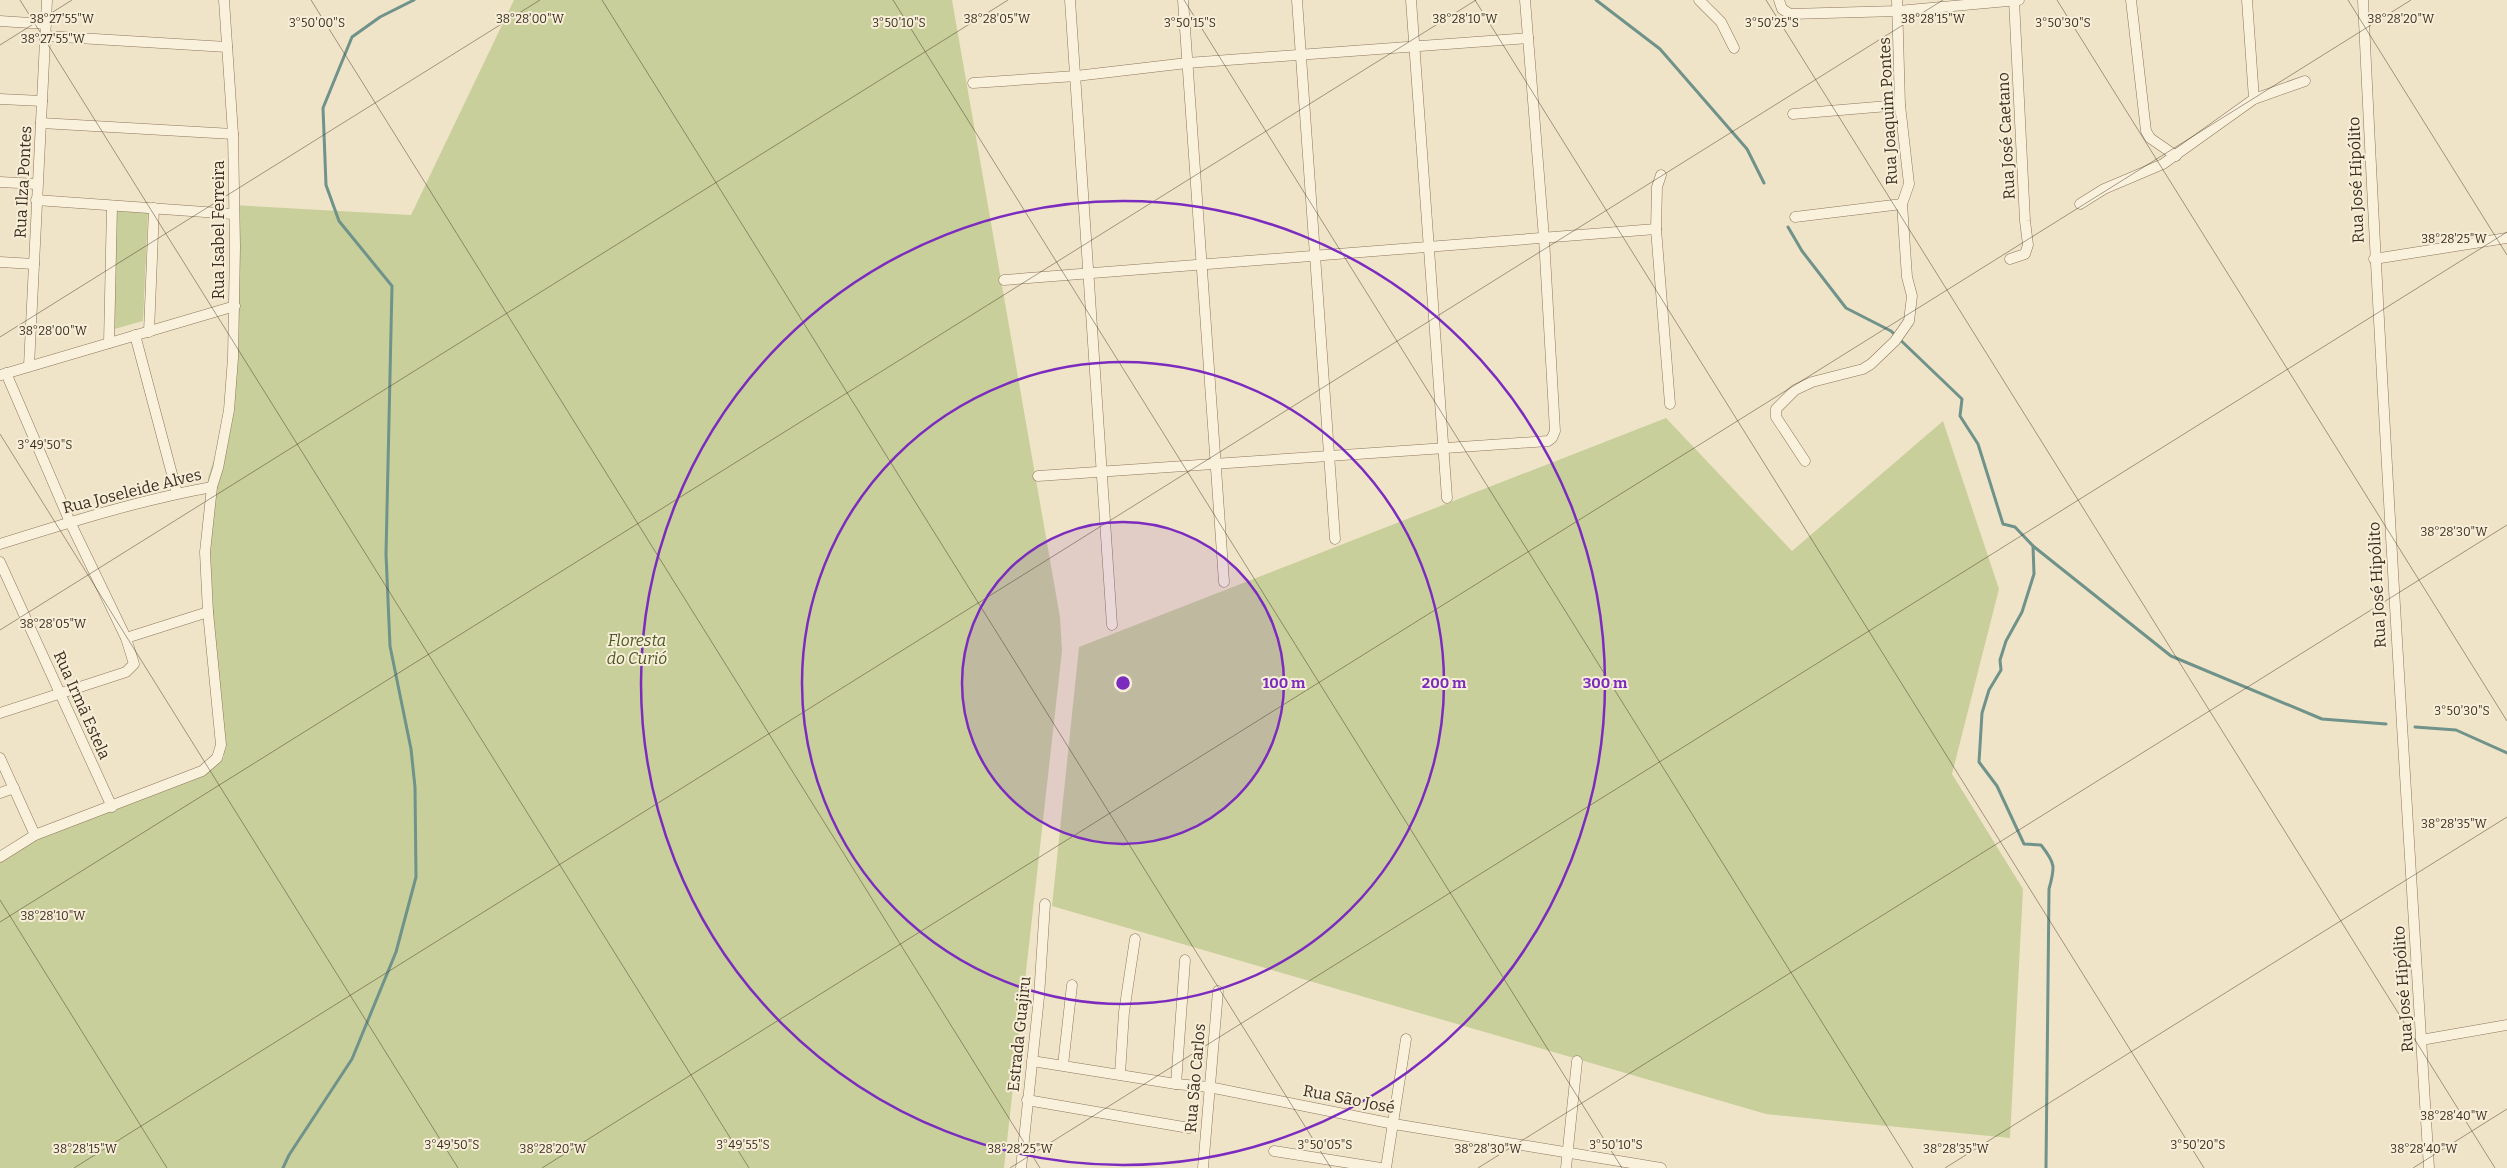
<svg xmlns="http://www.w3.org/2000/svg" width="2507" height="1168" font-family="Bitter,serif">
	<rect width="100%" height="100%" fill="#f0e4c8"/>
	<g fill="#c9cf9b">
		<path d="M 514,0 L 952,0 L 1060,617 L 1062,651 L 1004,1168 L 0,1168 L 0,860 L 41,835 L 224,757 L 206,587 L 208,478 L 228,416 L 234,205 L 411,215 Z"/>
		<path d="M 116,211 L 148,212 L 143,321 L 111,330 Z"/>
		<path d="M 1666,418 L 1792,551 L 1943,421 L 1999,589 L 1952,774 L 2023,889 L 2010,1138 L 1766,1114 L 1052,906 L 1079,647 Z"/>
	</g>
	<g fill="none" stroke-linecap="round" stroke-linejoin="round">
		<g stroke="#6f938a" stroke-width="3">
			<path d="M 1596,0 L 1660,49 L 1747,149 L 1764,183"/>
			<path d="M 1788,227 L 1802,251 L 1846,308 L 1891,331 L 1962,399 L 1960,416 L 1978,444 L 2003,524 L 2015,527 L 2033,546 L 2171,656 L 2322,719 L 2386,724"/>
			<path d="M 2033,546 L 2034,574 L 2022,612 L 2006,641 L 2000,660 L 2001,670 L 1989,690 L 1982,713 L 1979,762 L 1997,786 L 2024,844 L 2041,845 C 2056,864 2055,867 2049,889 L 2046,1168"/>
			<path d="M 2415,727 L 2456,730 L 2507,753"/>
			<path d="M 283,1168 L 289,1155 L 352,1059 L 396,952 L 416,877 L 415,787 L 411,749 L 390,646 L 386,554 L 392,286 L 339,221 L 326,185 L 323,108 L 352,37 L 380,17 L 414,0"/>
		</g>
		<g stroke="#8d765c" stroke-width="11">
			<g id="minor">
				<path d="M 1070,0 L 1112,625"/>
				<path d="M 1183,0 L 1224,582"/>
				<path d="M 1297,0 L 1335,539"/>
				<path d="M 1411,0 L 1447,498"/>
				<path d="M 1699,0 L 1721,22 L 1734,48"/>
				<path d="M 1779,0 L 1782,9 L 1790,14 L 1898,11 L 2019,0"/>
				<path d="M 2131,0 L 2146,131 L 2150,138 L 2176,156"/>
				<path d="M 2247,0 L 2254,99"/>
				<path d="M 2363,0 C 2381,390 2405,779 2429,1168"/>
				<path d="M 0,21 L 46,24"/>
				<path d="M 45,36 L 227,47"/>
				<path d="M 973,83 L 1076,76 L 1187,63 L 1528,38"/>
				<path d="M 0,99 L 42,101"/>
				<path d="M 1793,114 L 1900,105"/>
				<path d="M 41,123 L 233,134"/>
				<path d="M 1661,175 L 1657,187 L 1656,229 L 1670,404"/>
				<path d="M 0,182 L 37,184"/>
				<path d="M 36,200 L 233,214"/>
				<path d="M 2080,204 L 2104,189 L 2163,164 L 2254,99 L 2305,81"/>
				<path d="M 1795,217 L 1902,204"/>
				<path d="M 2010,259 L 2025,254 L 2028,245 L 2025,221 L 2014,0"/>
				<path d="M 2374,259 L 2507,238"/>
				<path d="M 0,262 L 34,264"/>
				<path d="M 1004,280 L 1656,229"/>
				<path d="M 149,332 L 154,208"/>
				<path d="M 135,335 L 177,493"/>
				<path d="M 109,343 L 112,206"/>
				<path d="M 29,366 L 47,0"/>
				<path d="M 1,375 L 235,306"/>
				<path d="M 1805,461 L 1776,417 L 1776,409 L 1795,390 L 1812,382 L 1863,369 L 1871,364 L 1895,341 L 1909,321 L 1912,296 L 1907,277 L 1902,204 L 1909,184 L 1900,105 L 1897,0"/>
				<path d="M 1038,476 L 1548,441 L 1552,438 L 1555,431 L 1544,238 L 1525,0"/>
				<path d="M 0,544 C 70,522 140,500 212,487"/>
				<path d="M 0,562 L 112,807"/>
				<path d="M 126,638 L 208,612"/>
				<path d="M 0,713 L 126,672 L 134,664 L 126,638 L 70,522 L 6,373"/>
				<path d="M 0,758 L 35,835"/>
				<path d="M 0,793 L 14,788"/>
				<path d="M 0,857 L 35,835 L 202,771 L 217,758 L 221,745 L 208,612 L 205,552 L 212,487 L 218,468 L 229,410 L 233,358 L 235,247 L 233,134 L 224,0"/>
				<path d="M 2421,1040 L 2507,1025"/>
				<path d="M 1032,1061 L 1176,1084 L 1209,1087 L 1394,1124 L 1661,1168"/>
				<path d="M 1063,1065 L 1072,985"/>
				<path d="M 1120,1074 L 1124,1012 L 1135,939"/>
				<path d="M 1176,1084 L 1185,960"/>
				<path d="M 1027,1100 L 1189,1128"/>
				<path d="M 1274,1151 L 1381,1168"/>
				<path d="M 1021,1168 L 1039,997 L 1045,904"/>
				<path d="M 1203,1168 L 1218,991"/>
				<path d="M 1386,1168 L 1406,1039"/>
				<path d="M 1566,1168 L 1577,1061"/>
			</g>
		</g>
		<use href="#minor" stroke="#faf1dc" stroke-width="10"/>
	</g>
	<path fill="none" stroke="#3d2e20" stroke-width="1" stroke-opacity="0.45" d="M 20,0 L 749,1168M 311,0 L 1040,1168M 602,0 L 1331,1168M 893,0 L 1622,1168M 1184,0 L 1913,1168M 1475,0 L 2204,1168M 1766,0 L 2495,1168M 2057,0 L 2507,721M 2348,0 L 2507,255M 0,45 L 72,0M 0,337 L 540,0M 0,434 L 458,1168M 0,630 L 1008,0M 0,900 L 167,1168M 0,922 L 1476,0M 74,1168 L 1943,0M 542,1168 L 2411,0M 1010,1168 L 2507,232M 1478,1168 L 2507,525M 1945,1168 L 2507,817M 2413,1168 L 2507,1109"/>
	<circle cx="1123" cy="683" r="161" fill="#7b2cbf" fill-opacity=".12"/>
	<g fill="none" stroke="#7b2cbf" stroke-width="2.5">
		<circle cx="1123" cy="683" r="161"/>
		<circle cx="1123" cy="683" r="321"/>
		<circle cx="1123" cy="683" r="482"/>
	</g>
	<g text-anchor="middle" dominant-baseline="central" stroke-width="4" stroke-linejoin="round" paint-order="stroke">
		<g font-size="16" fill="#3d2e20" stroke="#f7eed8">
			<text transform="translate(1888 111) rotate(-93)">Rua Joaquim Pontes</text>
			<text transform="translate(2006 136) rotate(-93)">Rua José Caetano</text>
			<text transform="translate(2356 180) rotate(-92)">Rua José Hipólito</text>
			<text transform="translate(23 182) rotate(-87)">Rua Ilza Pontes</text>
			<text transform="translate(218 230) rotate(-90)">Rua Isabel Ferreira</text>
			<text transform="translate(132 491) rotate(-14)">Rua Joseleide Alves</text>
			<text transform="translate(2377 585) rotate(-93)">Rua José Hipólito</text>
			<text transform="translate(82 705) rotate(66)">Rua Irmã Estela</text>
			<text transform="translate(2403 989) rotate(-94)">Rua José Hipólito</text>
			<text transform="translate(1019 1034) rotate(-84)">Estrada Guajiru</text>
			<text transform="translate(1195 1078) rotate(-85)">Rua São Carlos</text>
			<text transform="translate(1349 1099) rotate(11)">Rua São José</text>
		</g>
		<g font-size="16" font-style="italic" fill="#4d5a26" stroke="#f7eed8">
			<text x="637" y="640">Floresta<tspan x="637" dy="18">do Curió</tspan></text>
		</g>
	</g>
	<g font-size="12" text-anchor="middle" fill="#3d2e20" stroke="#f7eed8" stroke-width="4" stroke-linejoin="round" paint-order="stroke">
		<text x="62" y="23">38°27'55"W</text>
		<text x="1465" y="23">38°28'10"W</text>
		<text x="530" y="23">38°28'00"W</text>
		<text x="997" y="23">38°28'05"W</text>
		<text x="1933" y="23">38°28'15"W</text>
		<text x="2401" y="23">38°28'20"W</text>
		<text x="1190" y="27">3°50'15"S</text>
		<text x="317" y="27">3°50'00"S</text>
		<text x="899" y="27">3°50'10"S</text>
		<text x="1772" y="27">3°50'25"S</text>
		<text x="2063" y="27">3°50'30"S</text>
		<text x="53" y="43">38°27'55"W</text>
		<text x="2454" y="243">38°28'25"W</text>
		<text x="53" y="335">38°28'00"W</text>
		<text x="45" y="449">3°49'50"S</text>
		<text x="2454" y="536">38°28'30"W</text>
		<text x="53" y="628">38°28'05"W</text>
		<text x="2462" y="715">3°50'30"S</text>
		<text x="2454" y="828">38°28'35"W</text>
		<text x="53" y="920">38°28'10"W</text>
		<text x="2454" y="1120">38°28'40"W</text>
		<text x="452" y="1149">3°49'50"S</text>
		<text x="743" y="1149">3°49'55"S</text>
		<text x="1325" y="1149">3°50'05"S</text>
		<text x="1616" y="1149">3°50'10"S</text>
		<text x="2198" y="1149">3°50'20"S</text>
		<text x="85" y="1153">38°28'15"W</text>
		<text x="553" y="1153">38°28'20"W</text>
		<text x="1020" y="1153">38°28'25"W</text>
		<text x="1488" y="1153">38°28'30"W</text>
		<text x="1956" y="1153">38°28'35"W</text>
		<text x="2424" y="1153">38°28'40"W</text>
	</g>
	<circle cx="1123" cy="683" r="8" fill="#7b2cbf" stroke="#f7eed8" stroke-width="2.5"/>
	<g font-size="15" text-anchor="middle" font-weight="bold" fill="#7b2cbf" stroke="#f7eed8" stroke-width="4" stroke-linejoin="round" paint-order="stroke">
		<text x="1284" y="688">100 m</text>
		<text x="1444" y="688">200 m</text>
		<text x="1605" y="688">300 m</text>
	</g>
</svg>
